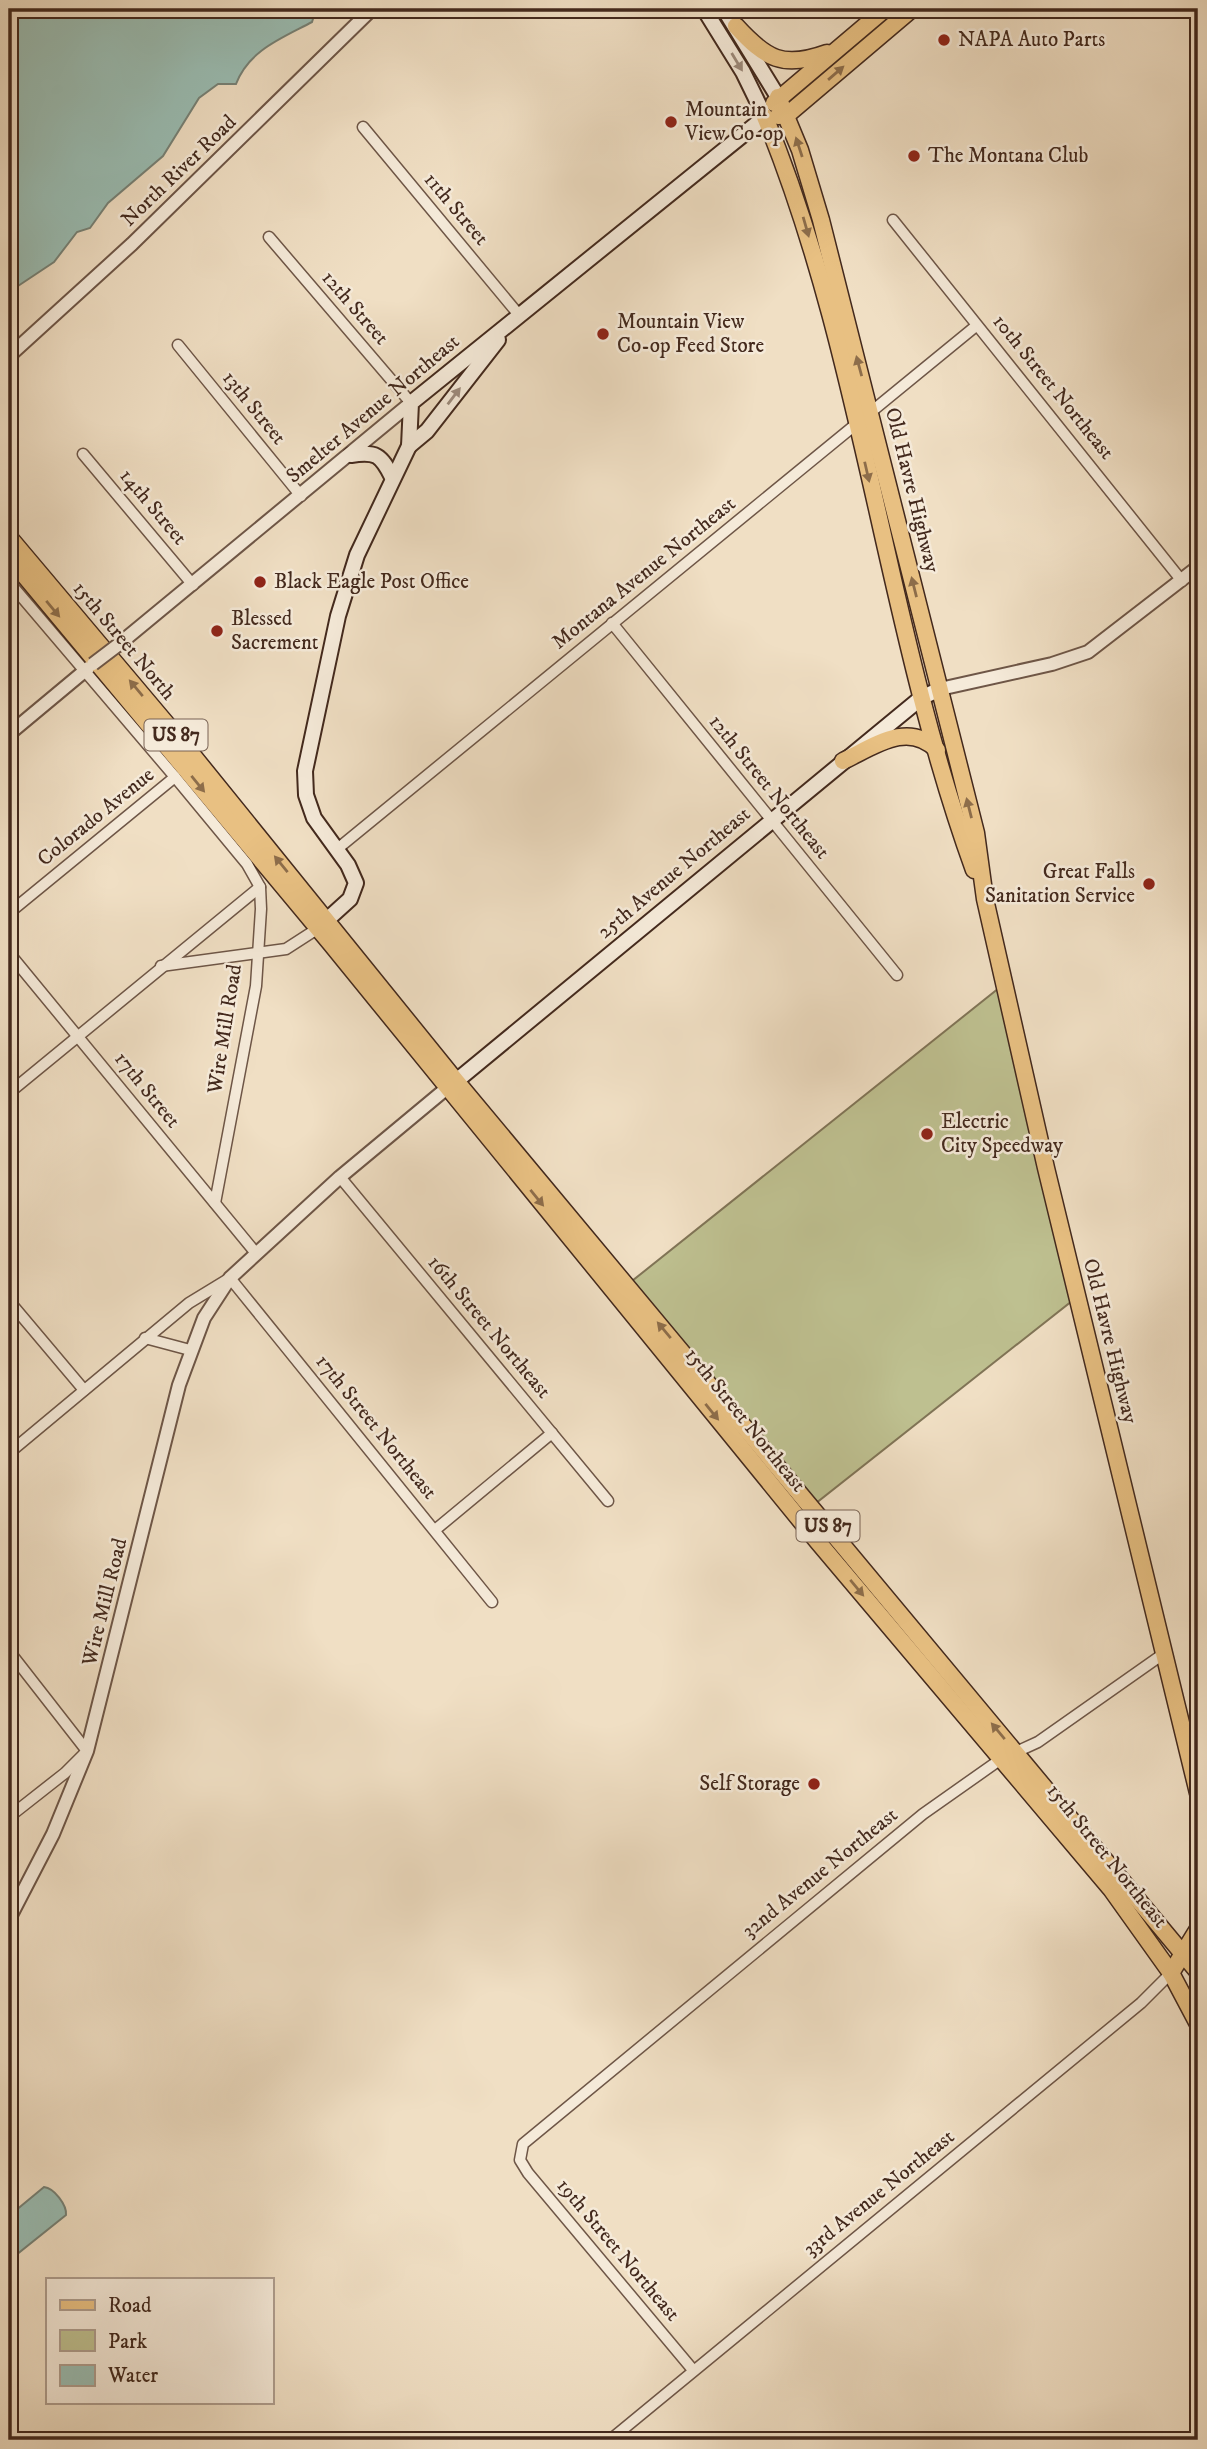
<svg xmlns="http://www.w3.org/2000/svg" width="1207" height="2449" font-family="'IM FELL DW Pica',serif">
	<rect width="100%" height="100%" fill="#f0dfc4"/>
	<filter id="stains"><feTurbulence type="fractalNoise" baseFrequency=".00286" numOctaves="4"/><feColorMatrix values="0 0 0 0 .2 0 0 0 0 .09 0 0 0 0 .02 0 0 0 .5 -.17"/></filter>
	<radialGradient id="worn" r=".72"><stop offset=".6" stop-color="#630" stop-opacity="0"/><stop offset="1" stop-color="#630" stop-opacity=".3"/></radialGradient>
	<path fill="#bec090" stroke="#807456" stroke-width="2" d="M 1004,984 L 1077,1297 L 811,1507 L 627,1285 Z"/>
	<g fill="#9abdb3" stroke="#778277" stroke-width="2">
		<path d="M 9,9 L 316,9 L 312,22 C 282,38 249,50 236,84 L 218,84 L 199,98 L 163,156 L 108,203 L 90,228 L 77,232 L 54,262 L 9,292 Z"/>
		<path d="M 44,2187 C 54,2188 67,2205 66,2215 L 16,2255 L 9,2257 L 9,2216 Z"/>
	</g>
	<g fill="none" stroke-linecap="round" stroke-linejoin="round">
		<g stroke="#6e5647" stroke-width="13">
			<g id="minor">
				<path d="M 363,127 L 519,315"/>
				<path d="M 893,220 L 1182,581"/>
				<path d="M 269,237 L 411,403"/>
				<path d="M 178,345 L 301,496"/>
				<path d="M 83,454 L 193,585"/>
				<path d="M 9,582 L 175,777 L 247,864 L 260,887 L 261,909 L 256,986 L 215,1203"/>
				<path d="M 612,623 L 897,975"/>
				<path d="M 336,850 L 976,326"/>
				<path d="M 9,913 L 175,777"/>
				<path d="M 9,953 L 255,1252"/>
				<path d="M 161,966 L 286,949 L 317,929"/>
				<path d="M 9,1093 L 260,887"/>
				<path d="M 340,1177 L 608,1501"/>
				<path d="M 9,1301 L 84,1390"/>
				<path d="M 145,1338 L 190,1350"/>
				<path d="M 9,1453 L 189,1303 L 230,1278 L 492,1602"/>
				<path d="M 435,1530 L 552,1433"/>
				<path d="M 9,1651 L 87,1751 L 65,1773 L 9,1817"/>
				<path d="M 693,2370 L 528,2173 L 520,2160 L 523,2144 L 923,1814 L 1001,1759 L 1038,1742 L 1166,1652"/>
				<path d="M 610,2440 L 1141,2003 L 1171,1973"/>
			</g>
		</g>
		<g stroke="#6e5647" stroke-width="16">
			<g id="tertiary">
				<path d="M 9,356 L 132,244 L 372,9"/>
				<path d="M 118,645 L 411,403"/>
				<path d="M 940,689 L 1052,664 L 1088,652 L 1198,567"/>
				<path d="M 9,734 L 93,664"/>
				<path d="M 9,1919 L 53,1834 L 87,1751 L 179,1385 L 204,1318 L 230,1278 L 340,1177 L 447,1088"/>
			</g>
		</g>
		<g stroke="#43291d" stroke-width="18">
			<g id="secondary">
				<path d="M 724,9 L 778,97"/>
				<path d="M 409,446 L 427,431 L 498,340"/>
				<path d="M 351,455 C 376,451 381,455 392,477"/>
				<path d="M 318,928 L 350,899 L 356,883 L 348,865 L 314,818 L 306,795 L 305,771 L 338,616 L 357,555 L 409,446 L 411,403 L 765,117 L 743,72 L 704,9"/>
				<path d="M 449,1087 L 921,698 L 940,689"/>
			</g>
		</g>
		<g stroke="#43291d" stroke-width="19">
			<g id="primary">
				<path d="M 9,537 L 186,747 L 456,1081 L 1198,1972"/>
				<path d="M 9,557 L 331,944 L 818,1542 L 1111,1889 L 1171,1973"/>
			</g>
		</g>
		<g stroke="#43291d" stroke-width="19">
			<g id="trunk">
				<path d="M 736,26 C 766,59 783,69 827,53"/>
				<path d="M 778,97 L 800,150 L 821,220 L 976,833 L 985,899 L 1046,1168 L 1198,1793"/>
				<path d="M 774,103 L 885,9"/>
				<path d="M 778,116 L 787,115 L 912,9"/>
				<path d="M 765,117 C 864,358 885,625 974,870"/>
				<path d="M 843,761 C 873,747 908,720 937,750"/>
				<path d="M 1198,1929 L 1171,1973 L 1198,2024"/>
			</g>
		</g>
		<use href="#minor" stroke="#f5ead9" stroke-width="10"/>
		<use href="#tertiary" stroke="#f5ead9" stroke-width="12"/>
		<use href="#secondary" stroke="#f5ead9" stroke-width="14"/>
		<use href="#primary" stroke="#e8c082" stroke-width="16"/>
		<use href="#trunk" stroke="#e8c082" stroke-width="16"/>
		<g stroke="#6e5647" stroke-width="16" stroke-linecap="butt">
			<path id="tertiary-bridge" d="M 93,664 L 118,645"/>
		</g>
		<use href="#tertiary-bridge" stroke="#f5ead9" stroke-width="12"/>
	</g>
	<defs><path id="oneway-solid" d="M-6-.8H1V-3.2L6.5 0L1 3.2V.8H-6Z" transform="scale(1.75)"/></defs>
	<g fill="#9c8a7b">
		<use href="#oneway-solid" transform="translate(737 62) rotate(59)"/>
		<use href="#oneway-solid" transform="translate(454 396) rotate(-53)"/>
	</g>
	<g fill="#8d6d4a">
		<use href="#oneway-solid" transform="translate(836 73) rotate(-41)"/>
		<use href="#oneway-solid" transform="translate(799 147) rotate(-108)"/>
		<use href="#oneway-solid" transform="translate(806 227) rotate(74)"/>
		<use href="#oneway-solid" transform="translate(859 366) rotate(-105)"/>
		<use href="#oneway-solid" transform="translate(867 472) rotate(77)"/>
		<use href="#oneway-solid" transform="translate(914 587) rotate(-104)"/>
		<use href="#oneway-solid" transform="translate(53 609) rotate(50)"/>
		<use href="#oneway-solid" transform="translate(136 688) rotate(-130)"/>
		<use href="#oneway-solid" transform="translate(198 784) rotate(51)"/>
		<use href="#oneway-solid" transform="translate(969 808) rotate(-104)"/>
		<use href="#oneway-solid" transform="translate(281 864) rotate(-129)"/>
		<use href="#oneway-solid" transform="translate(537 1198) rotate(51)"/>
		<use href="#oneway-solid" transform="translate(664 1330) rotate(-130)"/>
		<use href="#oneway-solid" transform="translate(712 1412) rotate(51)"/>
		<use href="#oneway-solid" transform="translate(857 1588) rotate(50)"/>
		<use href="#oneway-solid" transform="translate(998 1731) rotate(-130)"/>
	</g>
	<g fill="#8f2418" stroke="#f5ead9" stroke-width="2.5">
		<circle cx="944" cy="40" r="7"/>
		<circle cx="671" cy="122" r="7"/>
		<circle cx="914" cy="156" r="7"/>
		<circle cx="603" cy="334" r="7"/>
		<circle cx="260" cy="582" r="7"/>
		<circle cx="217" cy="631" r="7"/>
		<circle cx="1149" cy="884" r="7"/>
		<circle cx="927" cy="1134" r="7"/>
		<circle cx="814" cy="1784" r="7"/>
	</g>
	<g text-anchor="middle" dominant-baseline="central" stroke-width="5" stroke-linejoin="round" paint-order="stroke">
		<g fill="#f5ead9" stroke="#786355" stroke-width="2">
			<rect x="144.5" y="719.5" width="63" height="31" rx="5"/>
			<rect x="796.5" y="1510.5" width="63" height="31" rx="5"/>
		</g>
		<g font-size="19" font-weight="bold" fill="#43291d">
			<text x="176" y="735">US 87</text>
			<text x="828" y="1526">US 87</text>
		</g>
		<g font-size="21" fill="#43291d" stroke="#f5ead9" text-anchor="start">
			<text x="958" y="40">NAPA Auto Parts</text>
			<text x="685" y="110">Mountain<tspan x="685" dy="24">View Co-op</tspan></text>
			<text x="928" y="156">The Montana Club</text>
			<text x="617" y="322">Mountain View<tspan x="617" dy="24">Co-op Feed Store</tspan></text>
			<text x="274" y="582">Black Eagle Post Office</text>
			<text x="231" y="619">Blessed<tspan x="231" dy="24">Sacrement</tspan></text>
			<text x="1135" y="872" text-anchor="end">Great Falls<tspan x="1135" dy="24">Sanitation Service</tspan></text>
			<text x="941" y="1122">Electric<tspan x="941" dy="24">City Speedway</tspan></text>
			<text x="800" y="1784" text-anchor="end">Self Storage</text>
		</g>
		<g font-size="21" fill="#43291d" stroke="#f5ead9">
			<text transform="translate(179 171) rotate(-44)">North River Road</text>
			<text transform="translate(456 209) rotate(50)">11th Street</text>
			<text transform="translate(355 308) rotate(49)">12th Street</text>
			<text transform="translate(1053 387) rotate(51)">10th Street Northeast</text>
			<text transform="translate(254 408) rotate(51)">13th Street</text>
			<text transform="translate(373 409) rotate(-40)">Smelter Avenue Northeast</text>
			<text transform="translate(912 490) rotate(76)">Old Havre Highway</text>
			<text transform="translate(153 507) rotate(50)">14th Street</text>
			<text transform="translate(644 573) rotate(-39)">Montana Avenue Northeast</text>
			<text transform="translate(124 641) rotate(50)">15th Street North</text>
			<text transform="translate(769 787) rotate(51)">12th Street Northeast</text>
			<text transform="translate(96 817) rotate(-39)">Colorado Avenue</text>
			<text transform="translate(674 873) rotate(-40)">25th Avenue Northeast</text>
			<text transform="translate(225 1029) rotate(-81)">Wire Mill Road</text>
			<text transform="translate(147 1090) rotate(51)">17th Street</text>
			<text transform="translate(489 1327) rotate(50)">16th Street Northeast</text>
			<text transform="translate(1110 1341) rotate(76)">Old Havre Highway</text>
			<text transform="translate(745 1420) rotate(51)">15th Street Northeast</text>
			<text transform="translate(376 1427) rotate(51)">17th Street Northeast</text>
			<text transform="translate(105 1602) rotate(-76)">Wire Mill Road</text>
			<text transform="translate(1107 1856) rotate(51)">15th Street Northeast</text>
			<text transform="translate(820 1873) rotate(-39)">32nd Avenue Northeast</text>
			<text transform="translate(879 2193) rotate(-39)">33rd Avenue Northeast</text>
			<text transform="translate(618 2250) rotate(50)">19th Street Northeast</text>
		</g>
	</g>
	<rect width="1207" height="2449" fill="none" stroke="#f0dfc4" stroke-width="35"/>
	<rect x="10" y="10" width="1186" height="2428" fill="none" stroke="#43291d" stroke-width="3.5"/>
	<rect x="18" y="18" width="1172" height="2414" fill="none" stroke="#43291d" stroke-width="2"/>
	<rect x="46" y="2278" width="228" height="126" fill="#f5ead9" stroke="#ae9d8e" stroke-width="2"/>
	<rect x="60" y="2300" width="35" height="10" fill="#e8c082" stroke="#ae9d8e" stroke-width="2"/>
	<text x="108" y="2312" font-size="21" fill="#43291d">Road</text>
	<rect x="60" y="2330" width="35" height="21" fill="#bec090" stroke="#ae9d8e" stroke-width="2"/>
	<text x="108" y="2348" font-size="21" fill="#43291d">Park</text>
	<rect x="60" y="2365" width="35" height="21" fill="#9abdb3" stroke="#ae9d8e" stroke-width="2"/>
	<text x="108" y="2382" font-size="21" fill="#43291d">Water</text>
	<rect width="100%" height="100%" filter="url(#stains)"/>
	<rect width="100%" height="100%" fill="url(#worn)"/>
</svg>
